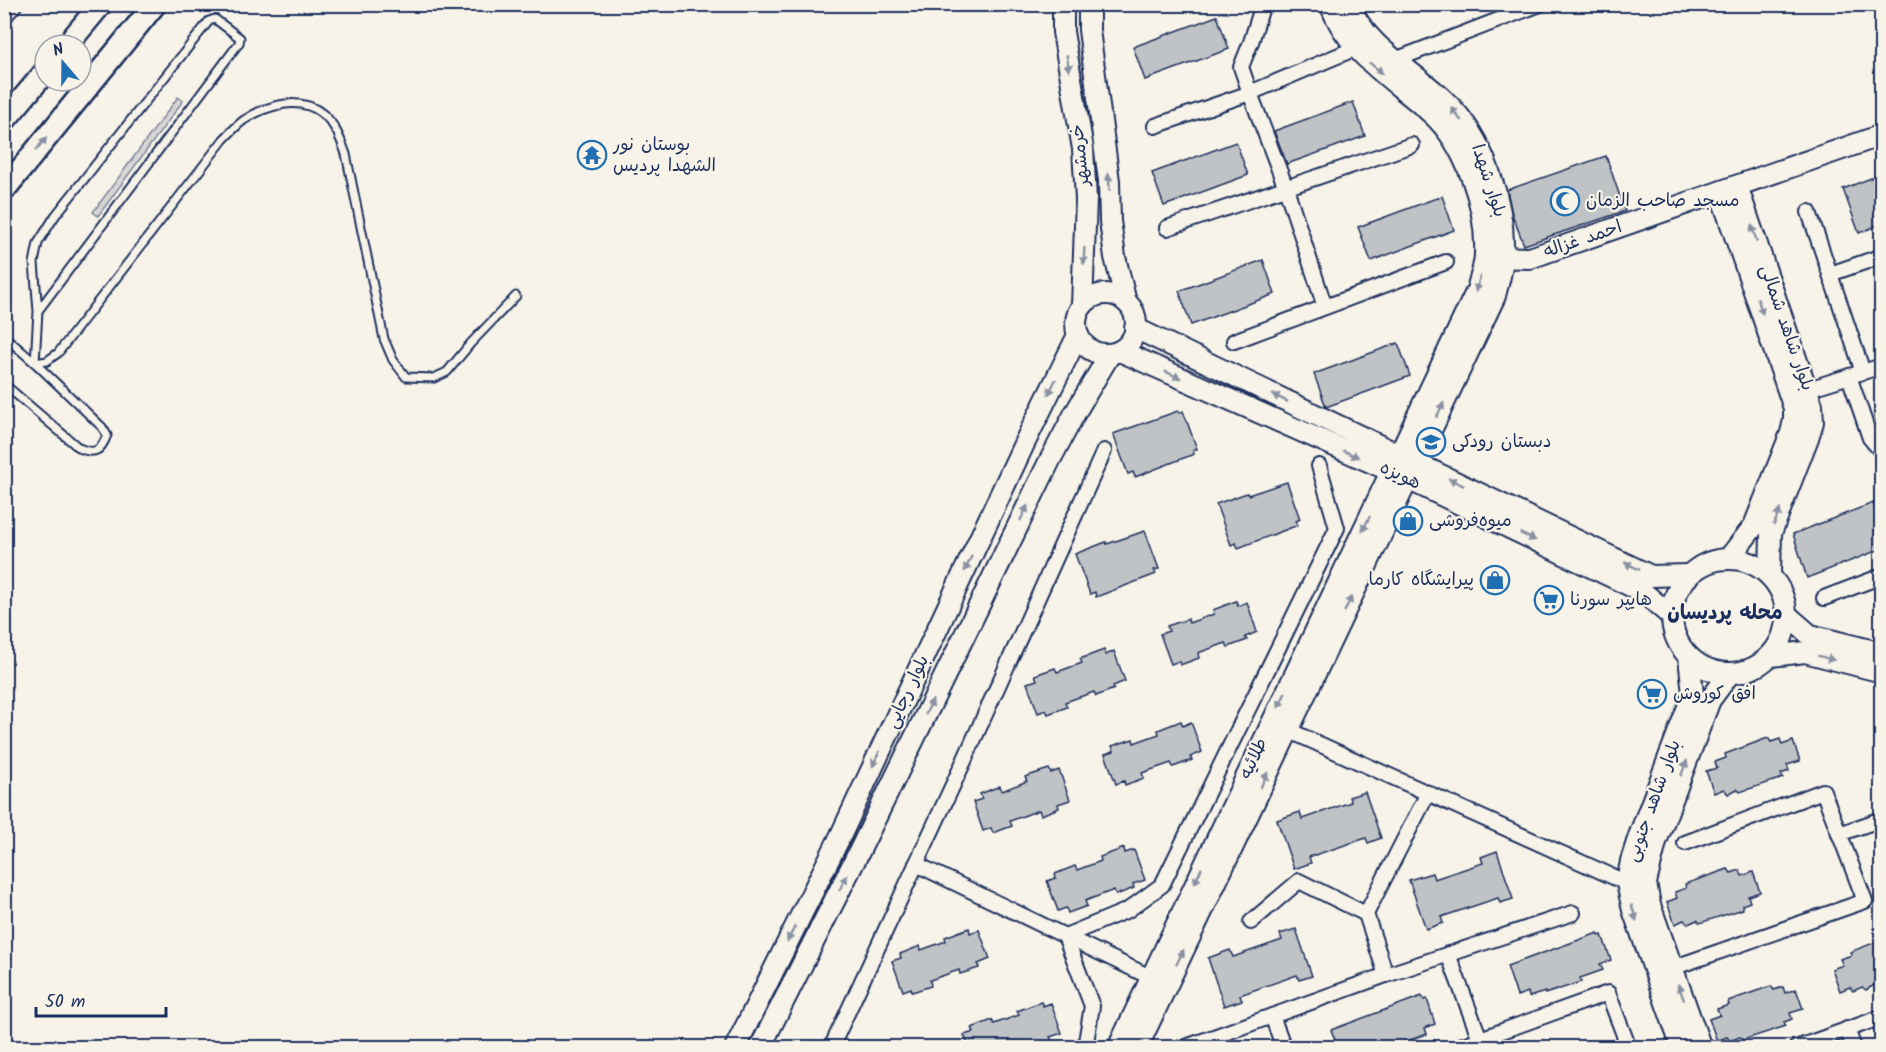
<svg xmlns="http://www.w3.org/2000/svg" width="1886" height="1052" font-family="Kalam,'Playpen Sans Arabic',sans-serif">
	<rect width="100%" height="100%" fill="#f7f3e8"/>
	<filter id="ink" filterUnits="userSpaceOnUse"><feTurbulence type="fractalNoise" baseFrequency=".0167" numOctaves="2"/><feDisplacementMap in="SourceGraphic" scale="12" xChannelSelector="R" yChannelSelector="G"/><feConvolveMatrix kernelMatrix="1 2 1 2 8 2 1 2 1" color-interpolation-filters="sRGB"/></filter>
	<g filter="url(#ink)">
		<path fill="#d7d6d4" stroke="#798299" stroke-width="1.5" d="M 178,97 L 183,101 L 98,216 L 93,212 Z"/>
		<g fill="#c0c3c5" stroke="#1b2f5e" stroke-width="1.5">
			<path d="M 1217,16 L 1229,49 L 1145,80 L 1133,47 Z"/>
			<path d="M 1353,102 L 1365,136 L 1287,164 L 1274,131 Z"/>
			<path d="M 1236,142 L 1248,175 L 1164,206 L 1152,173 Z"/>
			<path d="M 1606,156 L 1625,211 L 1524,245 L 1512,214 L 1507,190 Z"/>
			<path d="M 1881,174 L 1881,224 L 1859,233 L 1843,189 Z"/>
			<path d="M 1442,196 L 1454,230 L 1371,261 L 1358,227 Z"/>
			<path d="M 1263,260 L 1275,294 L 1191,325 L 1179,291 Z"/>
			<path d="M 1398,343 L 1410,376 L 1326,407 L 1314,374 Z"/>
			<path d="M 1178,411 L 1179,413 L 1183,411 L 1197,449 L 1193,450 L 1194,454 L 1135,477 L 1133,472 L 1128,474 L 1113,434 Z"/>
			<path d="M 1287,482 L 1300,519 L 1296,521 L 1298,525 L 1238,548 L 1236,543 L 1231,545 L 1216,504 L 1247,493 L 1248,495 Z"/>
			<path d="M 1873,503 L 1881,525 L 1881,549 L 1807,578 L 1793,534 Z"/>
			<path d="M 1145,531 L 1159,569 L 1154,570 L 1156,574 L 1096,597 L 1095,592 L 1090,594 L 1075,554 L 1106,542 L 1107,544 Z"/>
			<path d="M 1236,601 L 1238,606 L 1247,602 L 1257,632 L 1245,637 L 1247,640 L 1228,647 L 1226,643 L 1198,653 L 1199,658 L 1180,665 L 1179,661 L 1171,664 L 1160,634 L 1169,631 L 1167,626 L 1188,619 L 1189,623 L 1214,614 L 1213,610 Z"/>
			<path d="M 1104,650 L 1106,655 L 1114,651 L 1125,681 L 1113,686 L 1114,689 L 1096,696 L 1094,692 L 1065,702 L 1067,707 L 1048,714 L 1046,710 L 1038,713 L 1027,683 L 1037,680 L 1035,675 L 1055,668 L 1057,672 L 1082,663 L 1080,659 Z"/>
			<path d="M 1181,721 L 1183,726 L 1191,722 L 1202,752 L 1190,757 L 1192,760 L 1173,767 L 1171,763 L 1142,773 L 1144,778 L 1125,785 L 1124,781 L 1116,784 L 1105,754 L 1114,751 L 1112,746 L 1133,739 L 1134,743 L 1159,734 L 1158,730 Z"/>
			<path d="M 1768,738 L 1771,742 L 1780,739 L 1782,745 L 1793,741 L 1800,761 L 1787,765 L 1789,771 L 1781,774 L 1783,778 L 1740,792 L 1737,789 L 1728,794 L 1724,789 L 1714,793 L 1706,771 L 1717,768 L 1715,762 L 1726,758 L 1725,754 Z"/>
			<path d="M 1049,769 L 1051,773 L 1059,770 L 1070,800 L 1058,804 L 1059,808 L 1041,815 L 1039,810 L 1010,821 L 1012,826 L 993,833 L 991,828 L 983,831 L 973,802 L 982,799 L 980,794 L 1000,786 L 1002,791 L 1027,781 L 1025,777 Z"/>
			<path d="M 1365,792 L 1381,838 L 1368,843 L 1366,838 L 1309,857 L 1311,863 L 1294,869 L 1277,820 L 1300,812 L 1302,819 L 1351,802 L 1349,797 Z"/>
			<path d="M 1124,848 L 1125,853 L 1134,850 L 1145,880 L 1133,884 L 1134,888 L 1116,895 L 1114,890 L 1085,901 L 1087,906 L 1068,913 L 1066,908 L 1058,911 L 1047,881 L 1056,878 L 1055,874 L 1075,866 L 1077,870 L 1101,861 L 1100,857 Z"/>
			<path d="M 1497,851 L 1513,899 L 1500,903 L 1498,898 L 1441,917 L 1443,923 L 1426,929 L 1409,880 L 1432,873 L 1434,879 L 1483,863 L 1481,857 Z"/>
			<path d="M 1728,869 L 1731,873 L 1740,870 L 1742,876 L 1753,872 L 1760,892 L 1748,896 L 1750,902 L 1742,905 L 1743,909 L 1700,923 L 1697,920 L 1688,924 L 1684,920 L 1675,924 L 1667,902 L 1677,898 L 1675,892 L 1686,888 L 1685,884 Z"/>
			<path d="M 969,928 L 970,933 L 979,930 L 990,959 L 978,964 L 979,968 L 960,974 L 959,970 L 930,980 L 931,986 L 912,992 L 911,988 L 903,991 L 892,961 L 901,958 L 900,954 L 920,946 L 921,950 L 946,941 L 945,937 Z"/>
			<path d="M 1296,929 L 1312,976 L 1299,980 L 1297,975 L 1240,995 L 1242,1000 L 1224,1006 L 1208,958 L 1230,950 L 1233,957 L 1282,940 L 1280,934 Z"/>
			<path d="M 1598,933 L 1599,936 L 1602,935 L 1611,960 L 1600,964 L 1603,970 L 1580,978 L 1581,982 L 1545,994 L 1545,992 L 1529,997 L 1528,992 L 1517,996 L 1507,966 Z"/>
			<path d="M 1881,940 L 1881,981 L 1866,990 L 1862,987 L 1853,991 L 1850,987 L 1840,991 L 1832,969 L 1843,965 L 1840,959 L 1852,955 L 1850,952 Z"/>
			<path d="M 1771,986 L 1774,990 L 1783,987 L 1785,993 L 1796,989 L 1803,1009 L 1790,1013 L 1792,1019 L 1784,1022 L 1786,1026 L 1743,1040 L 1740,1037 L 1730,1041 L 1727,1037 L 1717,1041 L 1709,1019 L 1720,1015 L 1717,1009 L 1729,1005 L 1728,1001 Z"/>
			<path d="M 1422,996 L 1424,1000 L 1427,999 L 1435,1024 L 1425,1028 L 1427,1034 L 1404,1042 L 1406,1047 L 1338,1047 L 1331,1030 Z"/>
			<path d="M 1041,1002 L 1043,1006 L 1051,1003 L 1062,1033 L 1050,1037 L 1052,1041 L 1035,1047 L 1033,1047 L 1031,1044 L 1021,1047 L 969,1047 L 964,1035 L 974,1032 L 972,1028 L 992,1020 L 994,1024 L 1019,1015 L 1017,1011 Z"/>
		</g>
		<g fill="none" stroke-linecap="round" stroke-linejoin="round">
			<g stroke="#1b2f5e" stroke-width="11">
				<g id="lane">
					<path d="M 4,336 L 35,363 L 47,361 L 58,353 L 224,139 C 230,133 237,125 244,120 C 267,105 300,95 323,114 C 335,124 341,140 346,154 L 384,339 L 393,360 L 406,377 L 434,378 L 447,372 L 471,343 L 516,296"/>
					<path d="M 4,384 L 79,448 C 95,455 101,451 107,435 L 102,427 L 35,363 L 38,311 L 34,263 L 38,243 L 55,216 L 209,21 L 215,19 L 240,38 L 239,43 L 38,311"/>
				</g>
			</g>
			<g stroke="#1b2f5e" stroke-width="18">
				<g id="street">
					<path d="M 4,17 L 15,4"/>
					<path d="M 1395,60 L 1540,4"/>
					<path d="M 1155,126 L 1250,93 L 1241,67 L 1251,42 L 1263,4"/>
					<path d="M 1809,212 L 1863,372"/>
					<path d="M 1167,228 L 1412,145"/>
					<path d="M 1830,274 L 1882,256"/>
					<path d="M 1325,307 L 1286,188 L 1250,93 L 1356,48"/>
					<path d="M 1234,341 L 1446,262"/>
					<path d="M 1849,376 L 1870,438 L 1882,452"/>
					<path d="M 1808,389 L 1882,366"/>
					<path d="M 1824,598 L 1882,576"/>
					<path d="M 1288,730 L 1627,883"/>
					<path d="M 1839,834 L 1882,819"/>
					<path d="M 916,864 L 1150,977"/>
					<path d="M 1366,914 L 1386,975"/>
					<path d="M 1251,922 L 1299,881 L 1366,914 L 1428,793"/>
					<path d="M 1448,954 L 1480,1039"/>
					<path d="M 1672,968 L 1865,901 L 1823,791 L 1685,843"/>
					<path d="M 1272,1016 L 1284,1048"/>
					<path d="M 1847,1029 L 1854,1048"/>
					<path d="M 831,1048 L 964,761 L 1104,451"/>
					<path d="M 1085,1048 L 1092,1006 L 1065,936 L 1128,910 L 1162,885 L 1337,528 L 1319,466"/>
					<path d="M 1183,1048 L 1386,975 L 1573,913"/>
					<path d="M 1455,1048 L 1608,993 L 1629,1048"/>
					<path d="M 1796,1048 L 1882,1017"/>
				</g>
			</g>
			<g stroke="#1b2f5e" stroke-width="24">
				<g id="secondary">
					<path d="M 1063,4 L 1063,32 L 1083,149 L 1086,199 L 1082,306"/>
					<path d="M 1089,4 L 1089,30 L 1109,181 L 1110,221 L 1115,257 L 1126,302"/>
					<path d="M 1737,186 L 1812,405 L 1813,422 L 1808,438 L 1771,533 L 1770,574"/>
					<path d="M 1720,192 L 1794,408 L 1794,420 L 1791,433 L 1754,526 L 1729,558"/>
					<path d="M 1491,257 L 1530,258 L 1882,135"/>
					<circle cx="1106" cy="324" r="30"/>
					<path d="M 1135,328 L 1651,576 L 1688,575"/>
					<path d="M 1120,351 L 1391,471 L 1643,592 L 1671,616"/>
					<circle cx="1729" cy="616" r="57"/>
					<path d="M 1787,615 L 1810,635 L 1882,653"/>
					<path d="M 1771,656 L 1805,652 L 1882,672"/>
					<path d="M 735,1048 L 839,839 L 1024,444 L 1078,335"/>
					<path d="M 760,1048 L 858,854 L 1049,462 L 1075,413 L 1110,354"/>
					<path d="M 1118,1048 L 1477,290 C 1480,278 1485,266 1485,254 C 1487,208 1466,144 1431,113 C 1392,78 1350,56 1330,4"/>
					<path d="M 1137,1048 L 1495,296 C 1498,283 1503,269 1503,255 C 1505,204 1484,137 1445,101 C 1413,70 1366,48 1349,4"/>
					<path d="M 1682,1048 L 1633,910 L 1627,883 L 1631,861 L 1639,836 L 1693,694 L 1689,657"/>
					<path d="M 1701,1048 L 1650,905 L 1646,883 L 1656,842 L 1710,700 L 1730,673"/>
				</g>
			</g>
			<g stroke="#1b2f5e" stroke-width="26">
				<g id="primary">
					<path d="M 67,45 L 101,4"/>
					<path d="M 4,121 L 45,72"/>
					<path d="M 4,190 L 155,4"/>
				</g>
			</g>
			<use href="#lane" stroke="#f7f3e8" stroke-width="7"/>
			<use href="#street" stroke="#f7f3e8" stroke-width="14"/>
			<use href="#secondary" stroke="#f7f3e8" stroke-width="20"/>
			<use href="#primary" stroke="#f7f3e8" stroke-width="21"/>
		</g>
		<defs><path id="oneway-solid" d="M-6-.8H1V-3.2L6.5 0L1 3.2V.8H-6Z" transform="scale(1.5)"/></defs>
		<g fill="#8991a3">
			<use href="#oneway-solid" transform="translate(1068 63) rotate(81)"/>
			<use href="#oneway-solid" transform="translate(1376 68) rotate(39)"/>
			<use href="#oneway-solid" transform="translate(1456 114) rotate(-128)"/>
			<use href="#oneway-solid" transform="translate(41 144) rotate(-51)"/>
			<use href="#oneway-solid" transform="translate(1109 182) rotate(-94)"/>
			<use href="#oneway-solid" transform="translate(1754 233) rotate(-109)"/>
			<use href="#oneway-solid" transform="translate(1084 256) rotate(92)"/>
			<use href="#oneway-solid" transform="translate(1478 284) rotate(106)"/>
			<use href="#oneway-solid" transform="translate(1760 306) rotate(71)"/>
			<use href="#oneway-solid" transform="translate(1173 375) rotate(24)"/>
			<use href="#oneway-solid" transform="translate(1052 387) rotate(116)"/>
			<use href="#oneway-solid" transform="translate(1280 398) rotate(-154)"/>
			<use href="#oneway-solid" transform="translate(1440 410) rotate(-64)"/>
			<use href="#oneway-solid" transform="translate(1351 454) rotate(24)"/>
			<use href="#oneway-solid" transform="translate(1456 482) rotate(-154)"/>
			<use href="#oneway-solid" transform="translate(1024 513) rotate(-64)"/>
			<use href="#oneway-solid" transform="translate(1777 517) rotate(-68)"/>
			<use href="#oneway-solid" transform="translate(1366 524) rotate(116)"/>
			<use href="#oneway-solid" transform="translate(1528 537) rotate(25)"/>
			<use href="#oneway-solid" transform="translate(968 564) rotate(115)"/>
			<use href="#oneway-solid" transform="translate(1632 566) rotate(-154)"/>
			<use href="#oneway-solid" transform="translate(1348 604) rotate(-65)"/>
			<use href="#oneway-solid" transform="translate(1826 658) rotate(15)"/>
			<use href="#oneway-solid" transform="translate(1282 700) rotate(116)"/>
			<use href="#oneway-solid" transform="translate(929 707) rotate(-64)"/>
			<use href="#oneway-solid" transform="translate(876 759) rotate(115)"/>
			<use href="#oneway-solid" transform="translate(1684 768) rotate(-69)"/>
			<use href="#oneway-solid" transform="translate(1264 780) rotate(-65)"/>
			<use href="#oneway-solid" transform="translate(1198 876) rotate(115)"/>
			<use href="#oneway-solid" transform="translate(843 883) rotate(-63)"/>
			<use href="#oneway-solid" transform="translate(1634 913) rotate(73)"/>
			<use href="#oneway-solid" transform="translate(791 934) rotate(117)"/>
			<use href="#oneway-solid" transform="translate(1180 957) rotate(-65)"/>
			<use href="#oneway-solid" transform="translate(1681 992) rotate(-110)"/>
		</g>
	</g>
	<defs>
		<g id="temple-ring" transform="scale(1.5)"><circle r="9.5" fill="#f7f3e8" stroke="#1f6fb2" stroke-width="1.5"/><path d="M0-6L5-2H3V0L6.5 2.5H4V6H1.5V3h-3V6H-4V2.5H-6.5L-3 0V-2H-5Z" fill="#1f6fb2"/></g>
		<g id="mosque-ring" transform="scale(1.5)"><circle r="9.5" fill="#f7f3e8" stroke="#1f6fb2" stroke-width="1.5"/><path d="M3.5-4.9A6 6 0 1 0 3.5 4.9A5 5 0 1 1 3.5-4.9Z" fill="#1f6fb2"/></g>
		<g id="school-ring" transform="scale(1.5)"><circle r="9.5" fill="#f7f3e8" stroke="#1f6fb2" stroke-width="1.5"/><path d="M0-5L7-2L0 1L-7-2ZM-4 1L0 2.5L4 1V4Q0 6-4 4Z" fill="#1f6fb2"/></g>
		<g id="shop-ring" transform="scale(1.5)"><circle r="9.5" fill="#f7f3e8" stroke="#1f6fb2" stroke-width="1.5"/><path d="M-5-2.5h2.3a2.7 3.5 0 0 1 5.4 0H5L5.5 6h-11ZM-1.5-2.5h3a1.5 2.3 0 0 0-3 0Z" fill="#1f6fb2"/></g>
		<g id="supermarket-ring" transform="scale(1.5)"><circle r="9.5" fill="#f7f3e8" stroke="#1f6fb2" stroke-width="1.5"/><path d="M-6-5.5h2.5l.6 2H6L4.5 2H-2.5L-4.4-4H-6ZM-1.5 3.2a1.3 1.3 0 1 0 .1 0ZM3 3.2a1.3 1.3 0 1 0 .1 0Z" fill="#1f6fb2"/></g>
	</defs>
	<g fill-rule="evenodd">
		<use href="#temple-ring" x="592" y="155"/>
		<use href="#mosque-ring" x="1565" y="201"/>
		<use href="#school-ring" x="1431" y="442"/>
		<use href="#shop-ring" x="1408" y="521"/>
		<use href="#shop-ring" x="1495" y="580"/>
		<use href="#supermarket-ring" x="1549" y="600"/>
		<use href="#supermarket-ring" x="1652" y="694"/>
	</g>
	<g text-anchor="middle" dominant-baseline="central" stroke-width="4.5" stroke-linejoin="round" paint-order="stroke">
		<g font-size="18" fill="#1b2f5e" stroke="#f7f3e8" text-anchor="start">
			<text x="613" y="145">بوستان نور<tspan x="613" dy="21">الشهدا پردیس</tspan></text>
			<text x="1586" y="201">مسجد صاحب الزمان</text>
			<text x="1452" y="442">دبستان رودکی</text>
			<text x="1429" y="521">میوه‌فروشی</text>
			<text x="1474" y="580" text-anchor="end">پیرایشگاه کارما</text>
			<text x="1570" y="600">هایپر سورنا</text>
			<text x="1673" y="694">افق کوروش</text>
		</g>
		<g font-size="18" fill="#1b2f5e" stroke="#f7f3e8">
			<text transform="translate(1081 155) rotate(-96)">خرمشهر</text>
			<text transform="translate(1488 181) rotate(72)">بلوار شهدا</text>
			<text transform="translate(1583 240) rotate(-19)">احمد غزاله</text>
			<text transform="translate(1786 328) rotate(71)">بلوار شاهد شمالی</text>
			<text transform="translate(1400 476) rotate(25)">هویزه</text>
			<text transform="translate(908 692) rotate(-65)">بلوار رجایی</text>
			<text transform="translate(1254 759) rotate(-65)">طلائیه</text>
			<text transform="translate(1654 801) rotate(-70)">بلوار شاهد جنوبی</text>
		</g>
		<g font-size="20" font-weight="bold" fill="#1b2f5e" stroke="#f7f3e8">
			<text x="1725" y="614">محله پردیسان</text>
		</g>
	</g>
	<rect width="1886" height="1052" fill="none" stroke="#f7f3e8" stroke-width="24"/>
	<rect x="12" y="12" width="1862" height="1028" fill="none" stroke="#1b2f5e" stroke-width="2" filter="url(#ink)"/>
	<g transform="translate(63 63) rotate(340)"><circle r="28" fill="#f7f3e8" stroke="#9fa5b1" stroke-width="1.5"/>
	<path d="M0-4.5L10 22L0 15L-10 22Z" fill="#1f6fb2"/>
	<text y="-9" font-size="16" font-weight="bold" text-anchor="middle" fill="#1b2f5e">N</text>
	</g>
	<path d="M36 1007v9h130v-9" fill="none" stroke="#1b2f5e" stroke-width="3"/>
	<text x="45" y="1007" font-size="18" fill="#1b2f5e" stroke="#f7f3e8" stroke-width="4.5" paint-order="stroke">50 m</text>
</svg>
